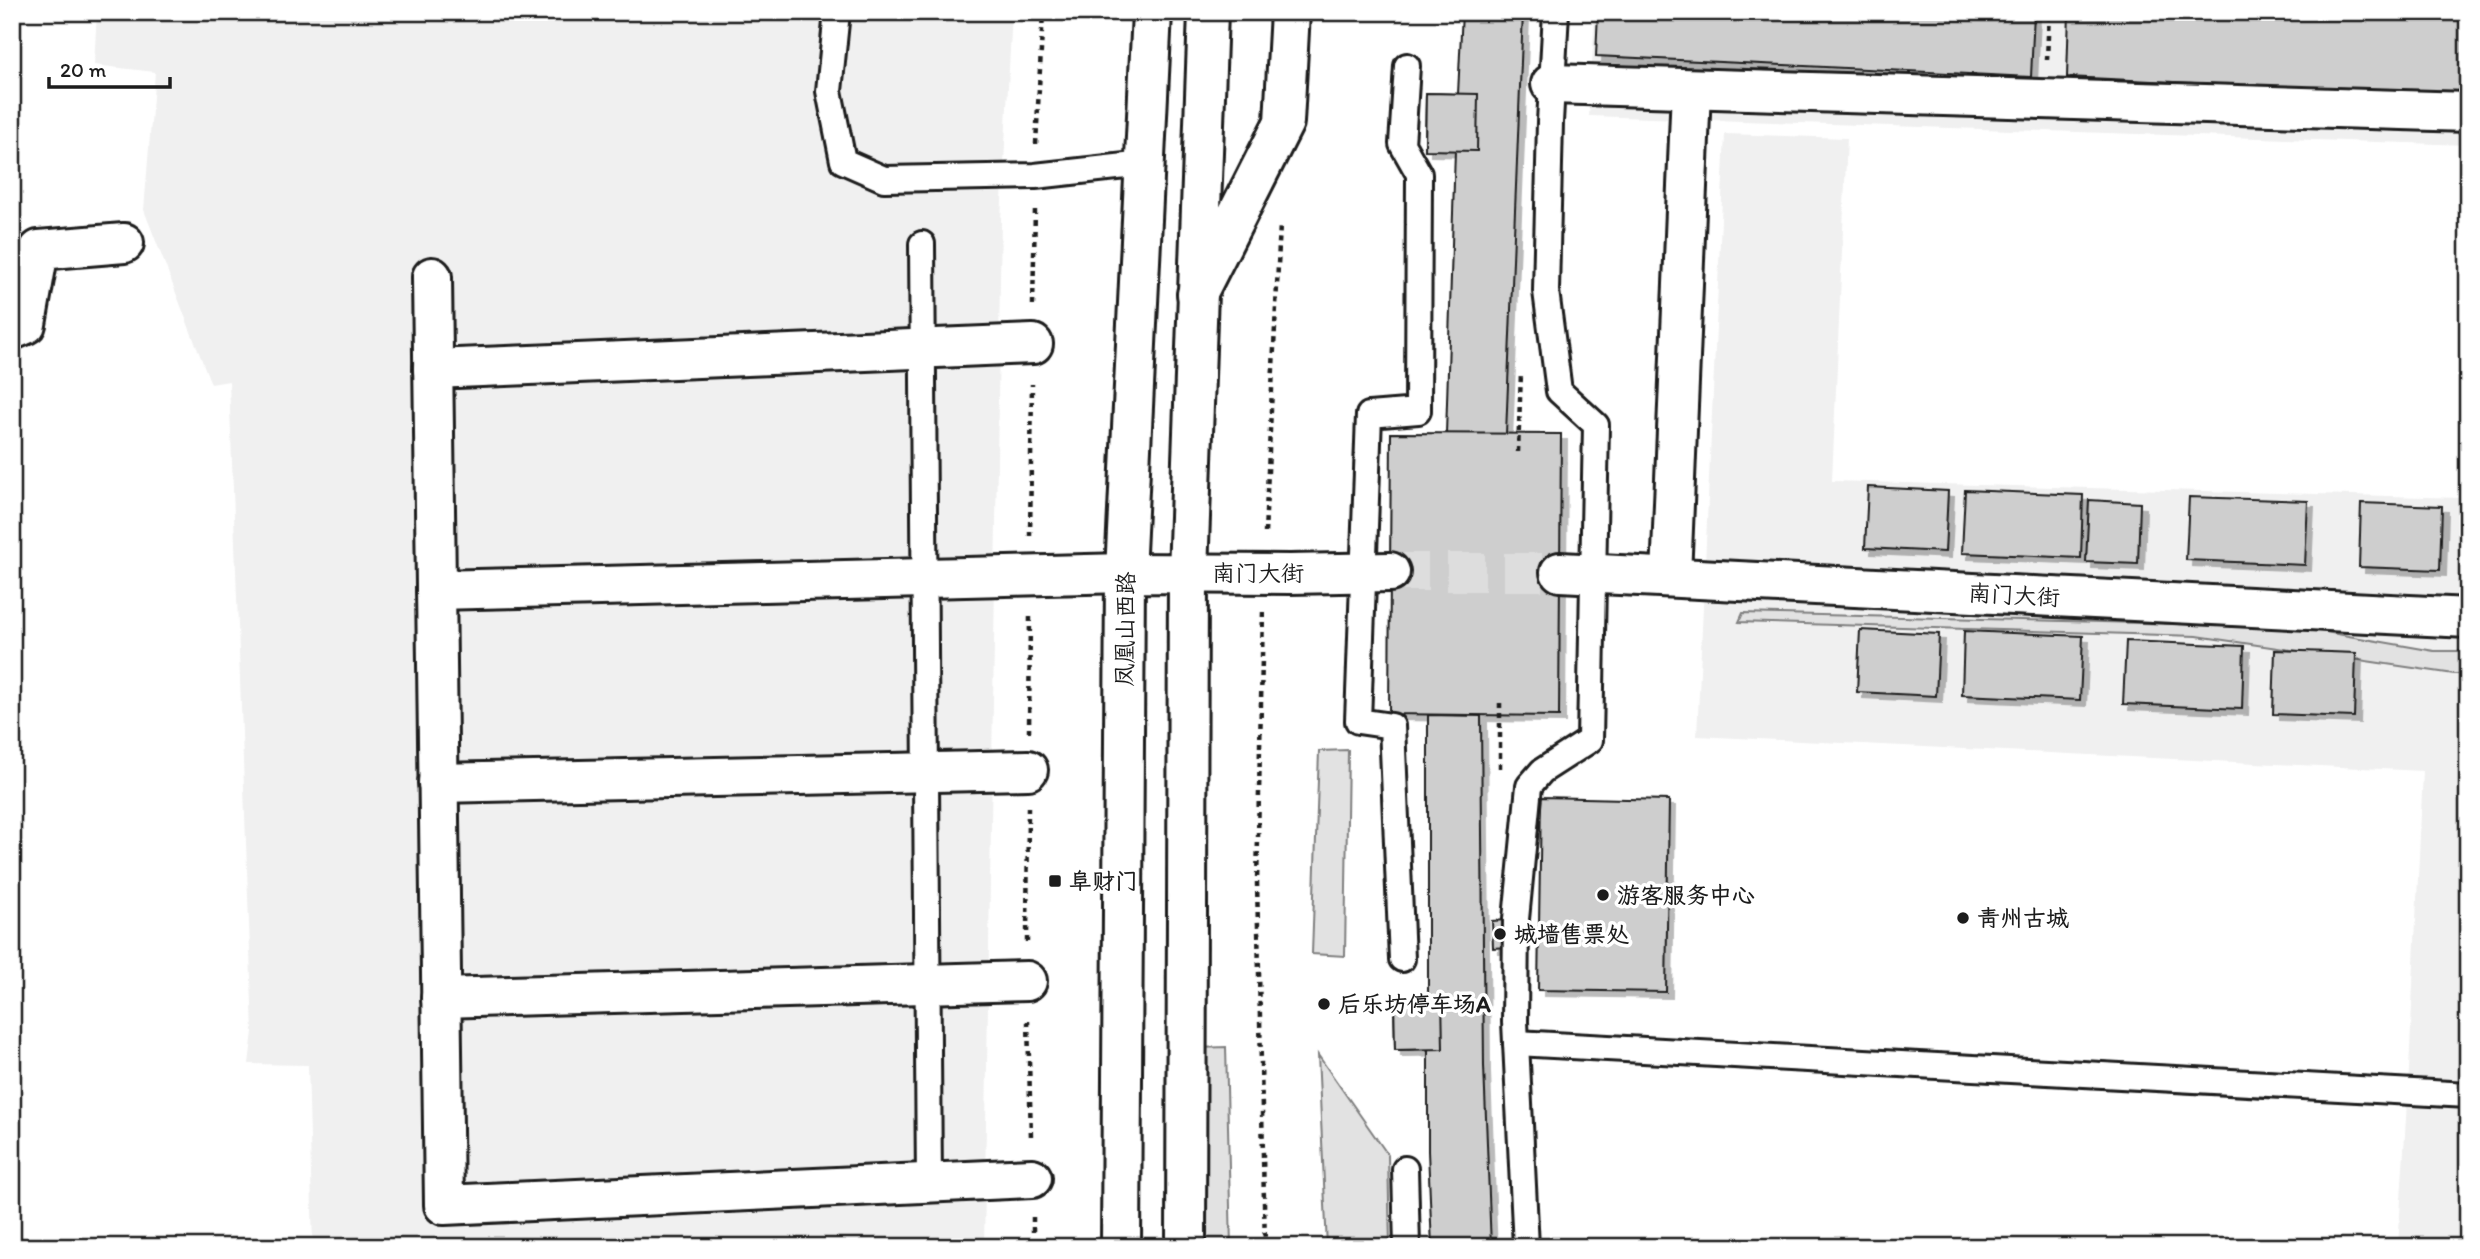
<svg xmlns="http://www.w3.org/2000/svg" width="2480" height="1259" font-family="Itim,'LXGW WenKai TC',sans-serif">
	<defs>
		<filter id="shadow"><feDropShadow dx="6" dy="6" stdDeviation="0" flood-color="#0004"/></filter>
	</defs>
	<rect width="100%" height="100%" fill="#fff"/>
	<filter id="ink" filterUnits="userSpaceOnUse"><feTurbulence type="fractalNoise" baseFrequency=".0143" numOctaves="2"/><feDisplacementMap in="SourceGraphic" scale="14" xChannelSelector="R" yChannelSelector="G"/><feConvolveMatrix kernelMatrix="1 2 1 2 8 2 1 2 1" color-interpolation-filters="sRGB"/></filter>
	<g filter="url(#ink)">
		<g fill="#f0f0f0">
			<path d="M 97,12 L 1012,12 L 1001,220 L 984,1247 L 313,1247 L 308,1065 L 249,1064 L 253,1032 L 229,381 L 211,384 L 144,210 L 155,72 L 94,65 Z"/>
			<path d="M 1595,12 L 2468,12 L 2468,145 L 1589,116 Z"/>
			<path d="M 1725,134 L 1847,138 L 1832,481 L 2462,498 L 2468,358 L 2468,1247 L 2398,1247 L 2409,1070 L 2423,771 L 1697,736 Z"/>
		</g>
		<g fill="#e2e2e2" stroke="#7f7f7f" stroke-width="2">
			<path d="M 1743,613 L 2297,627 L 2434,651 L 2468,651 L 2468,674 L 2454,674 L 2197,636 L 1739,622 Z"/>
			<path d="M 1348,750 L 1345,956 L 1312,954 L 1319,751 Z"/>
			<path d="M 1226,1047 L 1231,1247 L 1204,1247 L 1199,1048 Z"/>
			<path d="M 1318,1055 L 1388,1155 L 1390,1247 L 1327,1247 Z"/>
		</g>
		<g fill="#cecece" stroke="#1c1c1c" stroke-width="2" filter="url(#shadow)">
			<path d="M 1462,12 L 1523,12 L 1506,434 L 1446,434 L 1455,150 L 1425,150 L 1426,93 L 1458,94 Z"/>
			<path d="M 1598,12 L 2034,12 L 2031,77 L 1596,56 Z"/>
			<path d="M 2069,12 L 2468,12 L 2468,96 L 2067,77 Z"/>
			<path d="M 1426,93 L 1478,94 L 1477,151 L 1425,150 Z"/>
			<path d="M 1391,433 L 1561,434 L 1559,716 L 1389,714 Z"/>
			<path d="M 1868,487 L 1948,491 L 1945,552 L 1865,548 Z"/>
			<path d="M 1965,490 L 2083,495 L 2081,558 L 1962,553 Z"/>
			<path d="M 2189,497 L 2308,501 L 2305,565 L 2186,560 Z"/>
			<path d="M 2089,500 L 2140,503 L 2138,564 L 2086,562 Z"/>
			<path d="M 2361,503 L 2442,506 L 2440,570 L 2359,567 Z"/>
			<path d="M 1860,630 L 1939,634 L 1936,696 L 1857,692 Z"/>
			<path d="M 1964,631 L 2083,636 L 2080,700 L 1962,695 Z"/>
			<path d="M 2126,641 L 2244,646 L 2242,709 L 2123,704 Z"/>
			<path d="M 2275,650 L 2356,653 L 2354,717 L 2273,714 Z"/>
			<path d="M 1428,715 L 1481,716 L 1484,1066 L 1491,1247 L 1432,1247 L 1428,1151 L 1428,1049 L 1395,1050 L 1394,998 L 1428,998 Z"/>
			<path d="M 1541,797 L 1669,800 L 1666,992 L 1538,990 Z"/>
			<path d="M 1506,920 L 1507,947 L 1493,948 L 1492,921 Z"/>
			<path d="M 1394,998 L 1442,998 L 1443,1049 L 1395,1050 Z"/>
		</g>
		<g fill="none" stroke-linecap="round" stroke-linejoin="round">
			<path stroke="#ddd" stroke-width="38" stroke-dasharray="38 19" stroke-linecap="butt" d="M 1390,572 L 1560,572"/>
			<g stroke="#1c1c1c" stroke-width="30">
				<g id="lane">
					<path d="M 837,12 L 829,91 L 843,161 L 884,179 L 1035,176 L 1144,164"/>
					<path d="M 922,244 L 929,1183"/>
					<path d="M 1402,959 L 1392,726 L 1358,721 L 1369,415 L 1418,411 L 1419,174 L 1402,144 L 1407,66"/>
					<path d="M 1516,1043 L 2468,1095"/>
					<path d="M 1405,1169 L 1407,1247"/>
					<path d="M 1526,1247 L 1515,1022 L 1516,919 L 1529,786 L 1542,771 L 1590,740 L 1596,425 L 1559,391 L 1546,291 L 1550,122 L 1556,12"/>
				</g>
			</g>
			<g stroke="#1c1c1c" stroke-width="44">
				<g id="street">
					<path d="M 1551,84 L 2468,112"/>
					<path d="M 432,277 L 444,1205 L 1032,1178"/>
					<path d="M 1197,294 L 1284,122 L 1290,12"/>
					<path d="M 12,330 L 26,324 L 39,250 L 124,243"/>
					<path d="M 433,369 L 1033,344"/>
					<path d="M 1560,572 L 2468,618"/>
					<path d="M 1671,577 L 1691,89"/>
					<path d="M 436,590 L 1125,573 L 1290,574 L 1390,572"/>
					<path d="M 438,783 L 1028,770"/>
					<path d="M 441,998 L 1027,981"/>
				</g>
			</g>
			<g stroke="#1c1c1c" stroke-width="44">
				<g id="primary">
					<path d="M 1121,1247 L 1125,573 L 1152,12"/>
					<path d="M 1186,1247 L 1188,573 L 1208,12"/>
				</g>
			</g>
			<g stroke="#1c1c1c" stroke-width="4.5" stroke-dasharray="5 5" stroke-linecap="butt">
				<path d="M 2047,60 L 2049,12"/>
				<path d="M 1036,144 L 1043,12"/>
				<path d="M 1033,305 L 1035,209"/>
				<path d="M 1518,452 L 1521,373"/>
				<path d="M 1265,533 L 1280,224"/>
				<path d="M 1030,536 L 1032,384"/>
				<path d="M 1263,612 L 1257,882 L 1265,1247"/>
				<path d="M 1029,732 L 1030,615"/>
				<path d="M 1500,768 L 1500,702"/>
				<path d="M 1027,942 L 1028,807"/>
				<path d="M 1028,1021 L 1031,1138"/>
				<path d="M 1033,1217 L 1033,1247"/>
			</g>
			<use href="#lane" stroke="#fff" stroke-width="24"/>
			<use href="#street" stroke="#fff" stroke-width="38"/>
			<use href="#primary" stroke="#fff" stroke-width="38"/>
		</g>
	</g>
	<g fill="#1c1c1c" stroke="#fff" stroke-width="2.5">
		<rect x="1048" y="874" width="14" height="14" rx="3.5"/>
		<circle cx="1603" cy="895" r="7"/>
		<circle cx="1963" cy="918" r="7"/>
		<circle cx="1500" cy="934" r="7"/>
		<circle cx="1324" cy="1004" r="7"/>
	</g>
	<g text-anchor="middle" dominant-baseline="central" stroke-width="7" stroke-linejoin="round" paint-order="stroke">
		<g font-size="23" fill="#1c1c1c" stroke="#fff">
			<text x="1258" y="573">南门大街</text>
			<text transform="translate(2014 595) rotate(3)">南门大街</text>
			<text transform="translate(1125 629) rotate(-89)">凤凰山西路</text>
		</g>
		<g font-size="23" font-weight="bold" fill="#1c1c1c" stroke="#fff" text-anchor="start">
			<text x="1069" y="881">阜财门</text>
			<text x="1617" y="895">游客服务中心</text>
			<text x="1977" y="918">青州古城</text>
			<text x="1514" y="934">城墙售票处</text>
			<text x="1338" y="1004">后乐坊停车场A</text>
		</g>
	</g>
	<rect width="2480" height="1259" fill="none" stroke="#fff" stroke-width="42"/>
	<rect x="21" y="21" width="2438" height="1217" fill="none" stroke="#1c1c1c" stroke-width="2.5" filter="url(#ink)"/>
	<path d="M49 77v10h121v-10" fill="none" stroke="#1c1c1c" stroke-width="3.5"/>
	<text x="60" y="77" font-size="21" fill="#1c1c1c" stroke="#ffffff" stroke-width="5" paint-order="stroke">20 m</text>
</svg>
